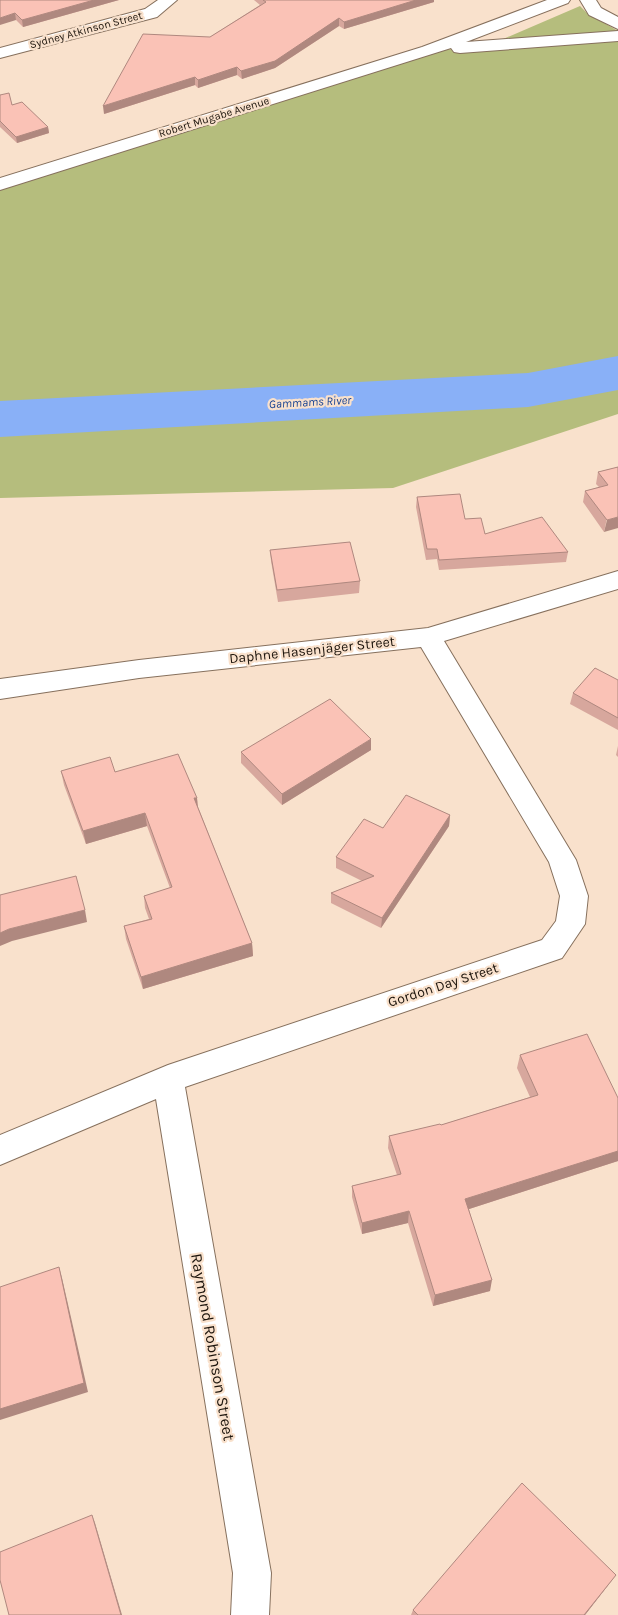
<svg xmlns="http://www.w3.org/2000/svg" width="618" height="1615" font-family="Karla,sans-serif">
	<rect width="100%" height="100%" fill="#f9e1cc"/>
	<g fill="#b5bd7d">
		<path d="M 580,6 L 587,13 L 618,31 L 494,43 Z"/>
		<path d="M 618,36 L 618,414 L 393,488 L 0,498 L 0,184 L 428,51 Z"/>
	</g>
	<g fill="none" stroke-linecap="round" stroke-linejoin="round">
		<path fill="#89b0f7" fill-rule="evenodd" d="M 618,356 L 618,390 L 528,407 L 0,437 L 0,401 L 528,373 Z"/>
		<g stroke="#86705d" stroke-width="2">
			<g id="minor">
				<path d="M 158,0 L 177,0 L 157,17 L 0,58 L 0,48 L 145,9 Z"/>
				<path d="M 618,571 L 618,589 L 444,641 L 576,860 L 588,896 L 585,924 L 562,958 L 185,1087 L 271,1573 L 269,1615 L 231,1615 L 233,1573 L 156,1099 L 0,1165 L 0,1135 L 168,1065 L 542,940 L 556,921 L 560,896 L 549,862 L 421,647 L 139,678 L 0,699 L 0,679 L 139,660 L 428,628 Z"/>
			</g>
		</g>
		<g stroke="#86705d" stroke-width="2">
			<g id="secondary">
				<path d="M 547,0 L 570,0 L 568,3 L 466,42 L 618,31 L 618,41 L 460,53 L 454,52 L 451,48 L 0,190 L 0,178 L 422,47 Z"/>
				<path d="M 580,0 L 596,0 L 601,8 L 618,17 L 618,29 L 589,15 Z"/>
			</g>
		</g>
		<use href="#minor" fill="#fff" fill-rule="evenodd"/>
		<use href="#secondary" fill="#fff" fill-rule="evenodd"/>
	</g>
	<g fill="#d7a79d">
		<path d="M 0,0 L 119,0 L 23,27 L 16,20 Z"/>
		<path d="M 254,0 L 434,0 L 434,2 L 344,29 L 339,26 L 275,68 L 242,79 L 237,75 L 198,88 L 195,85 L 104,114 L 210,37 L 260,5 Z"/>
		<path d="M 0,95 L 12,105 L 48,127 L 49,133 L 17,143 L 0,127 Z"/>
		<path d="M 618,467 L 604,532 L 583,502 L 585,491 L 599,487 L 596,484 L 598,472 Z"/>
		<path d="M 417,497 L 465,519 L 485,534 L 568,552 L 566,562 L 439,570 L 437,559 L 426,560 L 416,507 Z"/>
		<path d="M 270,550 L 360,581 L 359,593 L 278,602 L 271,561 Z"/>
		<path d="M 618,680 L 618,730 L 570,704 L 573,693 Z"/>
		<path d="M 618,746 L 618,757 L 616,755 Z"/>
		<path d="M 371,750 L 282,805 L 241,763 L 241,752 Z"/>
		<path d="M 61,771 L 115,772 L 197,798 L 198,807 L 252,943 L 253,956 L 143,989 L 126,939 L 124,926 L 149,919 L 145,908 L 144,896 L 170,888 L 147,826 L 86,844 L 64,785 Z"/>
		<path d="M 450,815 L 449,826 L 381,928 L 331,903 L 331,893 L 362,881 L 336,868 L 336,857 L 383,828 Z"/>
		<path d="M 520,1055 L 618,1098 L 618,1161 L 469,1209 L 490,1291 L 433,1306 L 408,1223 L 362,1234 L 352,1197 L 352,1186 L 397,1175 L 388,1148 L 389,1136 L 441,1125 L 530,1097 L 517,1068 Z"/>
		<path d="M 616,1575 L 585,1615 L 411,1615 L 413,1610 Z"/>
	</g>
	<g fill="#af887f">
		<path d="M 94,0 L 119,0 L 23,27 L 22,20 Z"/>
		<path d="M 416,0 L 434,0 L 434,2 L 344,29 L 344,22 Z"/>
		<path d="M 15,13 L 16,20 L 0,25 L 0,18 Z"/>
		<path d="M 339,18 L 339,26 L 275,68 L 242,79 L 241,71 Z"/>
		<path d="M 237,67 L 237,75 L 198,88 L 198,80 Z"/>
		<path d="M 195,77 L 195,85 L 104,114 L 103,106 Z"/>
		<path d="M 48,127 L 49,133 L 17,143 L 16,137 Z"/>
		<path d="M 618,517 L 618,528 L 604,532 L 607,520 Z"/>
		<path d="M 371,739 L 371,750 L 282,805 L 282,794 Z"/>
		<path d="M 194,798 L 197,798 L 198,811 Z"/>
		<path d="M 145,813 L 147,826 L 86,844 L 83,831 Z"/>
		<path d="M 450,815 L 449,826 L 381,928 L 382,918 Z"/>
		<path d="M 85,910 L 87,922 L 12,941 L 0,946 L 0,933 L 9,929 Z"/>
		<path d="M 252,943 L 253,956 L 143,989 L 141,977 Z"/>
		<path d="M 618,1151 L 618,1161 L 463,1211 L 465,1199 Z"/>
		<path d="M 409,1211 L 408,1223 L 362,1234 L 362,1223 Z"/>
		<path d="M 59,1267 L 62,1278 L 88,1392 L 0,1420 L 0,1409 Z"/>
		<path d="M 492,1280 L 490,1291 L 433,1306 L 435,1295 Z"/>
		<path d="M 92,1515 L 95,1523 L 122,1615 L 121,1615 Z"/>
		<path d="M 616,1575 L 585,1615 L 584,1615 Z"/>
	</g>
	<g fill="#fac2b6" stroke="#af887f">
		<path d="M 0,0 L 94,0 L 22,20 L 15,13 L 0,18 Z"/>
		<path d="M 263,0 L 416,0 L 344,22 L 339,18 L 275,61 L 241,71 L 237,67 L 198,80 L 195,77 L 103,106 L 143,34 L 210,37 L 266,2 Z"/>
		<path d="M 9,93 L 12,105 L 22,102 L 48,127 L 16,137 L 0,121 L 0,95 Z"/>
		<path d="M 618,467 L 618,517 L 607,520 L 585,491 L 608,485 L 598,472 Z"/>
		<path d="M 460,494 L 465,519 L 481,518 L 485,534 L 542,517 L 568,552 L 439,560 L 437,549 L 427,549 L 417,497 Z"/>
		<path d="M 350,542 L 360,581 L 277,590 L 270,550 Z"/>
		<path d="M 595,668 L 618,680 L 618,718 L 573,693 Z"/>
		<path d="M 330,699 L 371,739 L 282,794 L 241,752 Z"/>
		<path d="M 178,754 L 197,798 L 194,798 L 252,943 L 141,977 L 124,926 L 152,919 L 144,896 L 172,887 L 145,813 L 83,831 L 61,771 L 110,757 L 115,772 Z"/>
		<path d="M 406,795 L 450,815 L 382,918 L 331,893 L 374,876 L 336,857 L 364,819 L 383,828 Z"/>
		<path d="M 76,876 L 85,910 L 9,929 L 0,933 L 0,895 Z"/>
		<path d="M 587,1034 L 618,1098 L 618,1151 L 465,1199 L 492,1280 L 435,1295 L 409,1211 L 362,1223 L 352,1186 L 401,1174 L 389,1136 L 440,1124 L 441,1125 L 538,1095 L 520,1055 Z"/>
		<path d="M 59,1267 L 84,1383 L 0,1409 L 0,1287 Z"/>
		<path d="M 522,1483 L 616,1575 L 584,1615 L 418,1615 L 413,1610 Z"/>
		<path d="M 92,1515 L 121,1615 L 9,1615 L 0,1580 L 0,1552 Z"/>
	</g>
	<g text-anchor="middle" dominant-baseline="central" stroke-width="4.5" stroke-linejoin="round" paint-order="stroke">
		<g font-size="11" fill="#1c140c" stroke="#f9e1cc">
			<text transform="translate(86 30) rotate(-15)">Sydney Atkinson Street</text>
			<text transform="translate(214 117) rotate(-17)">Robert Mugabe Avenue</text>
		</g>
		<g font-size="12" font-style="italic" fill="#164090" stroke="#f9e1cc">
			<text transform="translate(310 402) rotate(-3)">Gammams River</text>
		</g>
		<g font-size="14" fill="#1c140c" stroke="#f9e1cc">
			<text transform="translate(312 650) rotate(-6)">Daphne Hasenjäger Street</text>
			<text transform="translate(443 985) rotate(-18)">Gordon Day Street</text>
		</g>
		<g font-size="16" fill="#1c140c" stroke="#f9e1cc">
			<text transform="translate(213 1347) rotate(80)">Raymond Robinson Street</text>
		</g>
	</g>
</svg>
